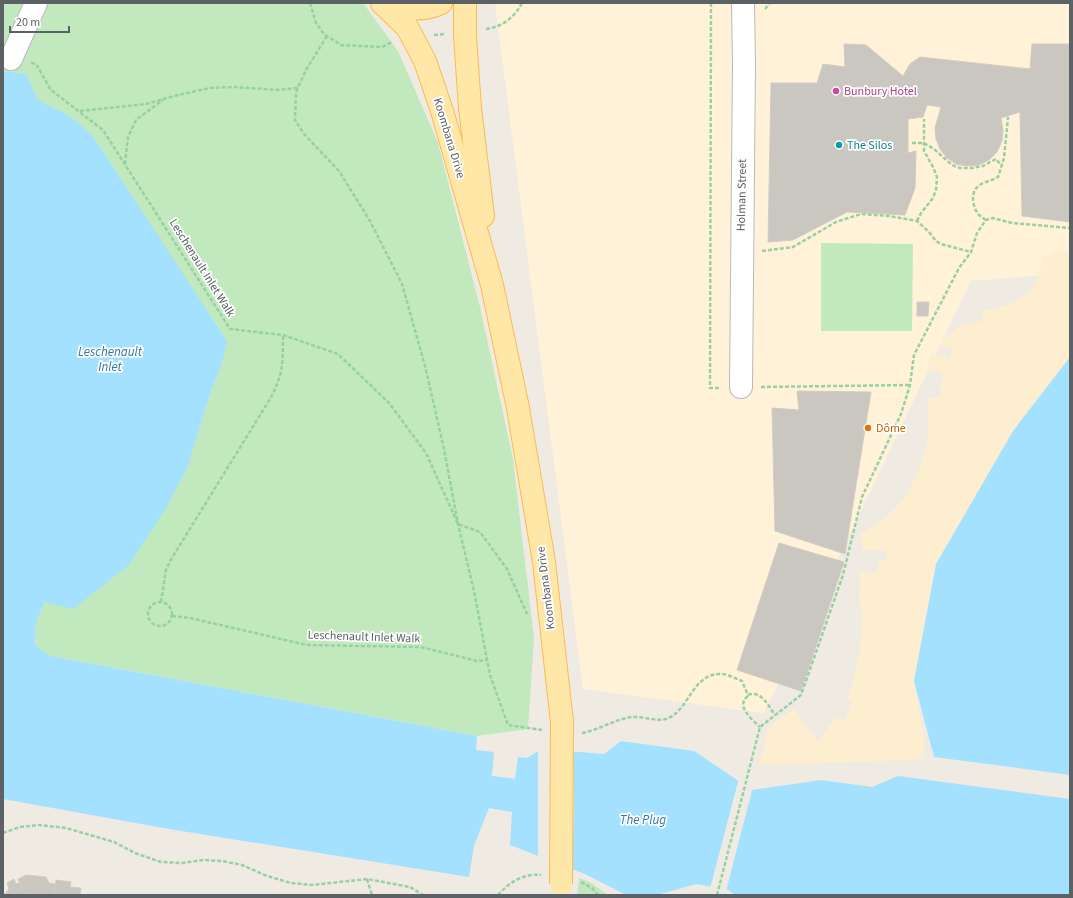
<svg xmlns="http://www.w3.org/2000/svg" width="1073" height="898" font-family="'Source Sans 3',sans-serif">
	<rect width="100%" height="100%" fill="#efebe3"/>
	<path fill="#fff2d8" d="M 495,3 L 1070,3 L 1070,273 L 971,281 L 764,713 L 583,689 Z"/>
	<g fill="#c2e9bd">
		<path d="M 3,3 L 363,3 L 398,51 L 438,143 L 480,307 L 513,459 L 534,638 L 528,729 L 477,736 L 51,656 L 35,645 L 36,622 L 45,602 L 205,409 L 223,360 L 63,112 L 38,100 L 26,75 L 3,71 Z"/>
		<path d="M 821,243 L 913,244 L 912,331 L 821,331 Z"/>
		<path d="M 579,878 L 590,882 L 608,895 L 577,895 Z"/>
	</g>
	<path fill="#feeed0" d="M 1056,250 L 1070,255 L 1070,357 L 1013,431 L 936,564 L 914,681 L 925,744 L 923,758 L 909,760 L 759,765 L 769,726 L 794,709 L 818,742 L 836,717 L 844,721 L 853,703 L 847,700 L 853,683 L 861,644 L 862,615 L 859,598 L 861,570 L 875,574 L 880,561 L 887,558 L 885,549 L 863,551 L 860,535 L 887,517 L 907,495 L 918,472 L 925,452 L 928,432 L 929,405 L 928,398 L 940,397 L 942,372 L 926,371 L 932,353 L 950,358 L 952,349 L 939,345 C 954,328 959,325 982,321 L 983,310 C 1001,309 1023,301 1034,286 C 1039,277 1041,268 1043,258 Z"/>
	<g fill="#a3e1ff">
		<path d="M 3,71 L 26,74 L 38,100 L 63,112 L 80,124 L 94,138 L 227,341 L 223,360 L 205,409 L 188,466 L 165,510 L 129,565 L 73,609 L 45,602 L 36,622 L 35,645 L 51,656 L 477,736 L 476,750 L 494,752 L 492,776 L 515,779 L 518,757 L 527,758 L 542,749 L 604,754 L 621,741 L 694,751 L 752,790 L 821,780 L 872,787 L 898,776 L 1070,799 L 1070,895 L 735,895 L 728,890 L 697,884 L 656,895 L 626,895 L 585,874 L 510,845 L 512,812 L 489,808 L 474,846 L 469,877 L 163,828 L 3,799 Z"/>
		<path d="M 1070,357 L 1070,775 L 934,757 L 914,681 L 936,564 L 1013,431 Z"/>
	</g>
	<g fill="#efebe3">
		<path d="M 541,747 L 573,749 L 574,809 L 572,871 L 538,858 L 538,749 Z"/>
		<path d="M 739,778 L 753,787 L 726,891 L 710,889 Z"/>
	</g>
	<g fill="#cac6c0" stroke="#d5ccc1">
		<path d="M 844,44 L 866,45 L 903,76 L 910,64 L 920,57 L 1030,69 L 1032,44 L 1070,44 L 1070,222 L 1022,216 L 1020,112 L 1001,118 L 1003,130 L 1002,141 L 997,152 L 989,160 L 979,165 L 967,166 L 956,164 L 947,158 L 940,149 L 936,139 L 935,128 L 941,107 L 927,105 L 923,117 L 908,119 L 908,153 L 916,151 L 915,188 L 905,215 L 847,212 L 793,240 L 768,242 L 771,83 L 817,83 L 823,64 L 845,67 Z"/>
		<path d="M 917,302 L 929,302 L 928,316 L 917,316 Z"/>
		<path d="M 797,391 L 871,392 L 845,554 L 775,531 L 772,408 L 799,410 Z"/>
		<path d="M 779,543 L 844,562 L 801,691 L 737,670 Z"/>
		<path d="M 26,875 L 46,877 L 49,883 L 55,884 L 54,895 L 25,895 L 18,879 Z"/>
		<path d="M 14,879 L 16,884 L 20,882 L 25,895 L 3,895 L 3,893 L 5,894 L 9,889 L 7,883 Z"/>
		<path d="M 56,880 L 71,882 L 70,887 L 81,888 L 80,895 L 54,895 Z"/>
	</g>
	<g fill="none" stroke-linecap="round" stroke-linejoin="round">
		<g stroke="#b6babf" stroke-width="24">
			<g id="minor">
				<path d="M 11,59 L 36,3"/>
				<path d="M 741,387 L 744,64 L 743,3"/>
			</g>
		</g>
		<g stroke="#ffb94d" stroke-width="24">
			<g id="major">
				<path d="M 382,3 L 407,27 L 425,61 L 442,111 L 492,285 L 518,408 L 544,562 L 562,722"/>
				<path d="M 385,3 C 403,9 423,12 441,3"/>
				<path d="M 465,3 L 465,36 L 470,108 L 483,216"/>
			</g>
		</g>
		<g stroke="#98d1a1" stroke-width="2.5" stroke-dasharray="4 2" stroke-linecap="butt">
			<path d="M 310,3 L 316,23 L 324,34 L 341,45 L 382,47 L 392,42"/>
			<path d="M 711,3 L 710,388 L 720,388"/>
			<path d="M 765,9 L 770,3"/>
			<path d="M 486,29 C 502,27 515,17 522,3"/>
			<path d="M 434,35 L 445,34"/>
			<path d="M 327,36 L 306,70 L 296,92 L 295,120 L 304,134 L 339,171 L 370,221 L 402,284 L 425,366 L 444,449 L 458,524 L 474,591 L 490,675 L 508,725 L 542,730"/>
			<path d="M 31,63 L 36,64 L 51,90 L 103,130 L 230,329 L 283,335 L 338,354 L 389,403 L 426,453 L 458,524 L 480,532 L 507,569 L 528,616"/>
			<path d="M 80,111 L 146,104 L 178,95 L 210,88 L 233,87 L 279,90 L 298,88"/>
			<path d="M 912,143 L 924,143 L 934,149 L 952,165 L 960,168 L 972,168 L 983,166 L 996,159 L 1001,165"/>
			<path d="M 125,164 L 128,137 L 136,120 L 163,100"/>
			<path d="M 986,220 C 983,218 980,216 978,214 C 972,205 970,191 980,185 C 984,182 993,180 998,177 L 1004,158 L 1008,117"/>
			<path d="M 917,221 L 921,213 L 933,198 L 936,190 L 937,177 L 933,167 L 924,151 L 924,119"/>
			<path d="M 762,251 L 793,247 L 836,222 L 861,214 L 889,216 L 917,221 L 929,232 L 936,241 L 941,244 L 971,252"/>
			<path d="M 761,387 L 910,385"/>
			<path d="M 161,602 L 166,570 L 170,561 L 270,399 C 283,375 283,363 283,335"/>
			<circle cx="160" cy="614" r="12"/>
			<path d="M 172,616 L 190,618 L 307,645 L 421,647 L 477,661 L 487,660"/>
			<path d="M 748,695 C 761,690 768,705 775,715"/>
			<path d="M 748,696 C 735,706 752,719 760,727"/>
			<path d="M 582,733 C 599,730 615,719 632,717 C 643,716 656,722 666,719 C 689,712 692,672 722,674 C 728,674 736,679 742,681 L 748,695"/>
			<path d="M 3,833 L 20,827 L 39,825 L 66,828 L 114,842 L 135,853 L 161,862 L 182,863 L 203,860 L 222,861 L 242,865 L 267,876 L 291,883 L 312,885 L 367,879 L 410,887 L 423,895"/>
			<path d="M 367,879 L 372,895"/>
			<path d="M 581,882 L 592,888 L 598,895"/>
			<path d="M 498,895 C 508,883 524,873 541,875"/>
			<path d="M 717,895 L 760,727 L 801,695 L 843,575 L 862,497 L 901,414 L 910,385 L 914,355 L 959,268 L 971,252 L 977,233 L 986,220 L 993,218 L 1012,223 L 1070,228"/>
		</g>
		<use href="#minor" stroke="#fff" stroke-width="22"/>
		<use href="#major" stroke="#ffe7a8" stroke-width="22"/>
		<g stroke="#ffb94d" stroke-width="24" stroke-linecap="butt">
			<path id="major-bridge" d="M 561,884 L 562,722"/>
		</g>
		<use href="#major-bridge" stroke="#ffe7a8" stroke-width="22"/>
	</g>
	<circle fill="#d1479c" stroke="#fff" stroke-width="1.5" cx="836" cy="91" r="4"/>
	<circle fill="#0f9aa8" stroke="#fff" stroke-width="1.5" cx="839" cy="145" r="4"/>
	<circle fill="#e8710a" stroke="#fff" stroke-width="1.5" cx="868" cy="428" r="4"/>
	<g text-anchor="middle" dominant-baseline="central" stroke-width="3.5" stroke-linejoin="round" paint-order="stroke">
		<g font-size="12" fill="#b23c85" stroke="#fff" text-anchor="start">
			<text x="844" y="91">Bunbury Hotel</text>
		</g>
		<g font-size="12" fill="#5b6165" stroke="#fff">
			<text transform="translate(449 138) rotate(73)">Koombana Drive</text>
			<text transform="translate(742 195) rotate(-89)">Holman Street</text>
			<text transform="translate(202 268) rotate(58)">Leschenault Inlet Walk</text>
			<text transform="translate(546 588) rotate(-97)">Koombana Drive</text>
			<text transform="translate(364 637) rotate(2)">Leschenault Inlet Walk</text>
		</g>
		<g font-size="12" fill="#0d838f" stroke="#fff" text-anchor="start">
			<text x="847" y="145">The Silos</text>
		</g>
		<g font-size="12" fill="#c56008" stroke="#fff" text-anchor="start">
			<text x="876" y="428">Dôme</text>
		</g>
		<g font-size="13" font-style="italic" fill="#3279a9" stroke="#fff">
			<text x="110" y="352">Leschenault<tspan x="110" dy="15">Inlet</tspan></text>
			<text x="643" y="820">The Plug</text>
		</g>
	</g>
	<rect width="1073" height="898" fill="none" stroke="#5b6165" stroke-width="8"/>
	<path d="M10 26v6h59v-6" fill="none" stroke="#5b6165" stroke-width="2"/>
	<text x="16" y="26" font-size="12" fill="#5b6165" stroke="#ffffff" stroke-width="3" paint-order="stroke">20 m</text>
</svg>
